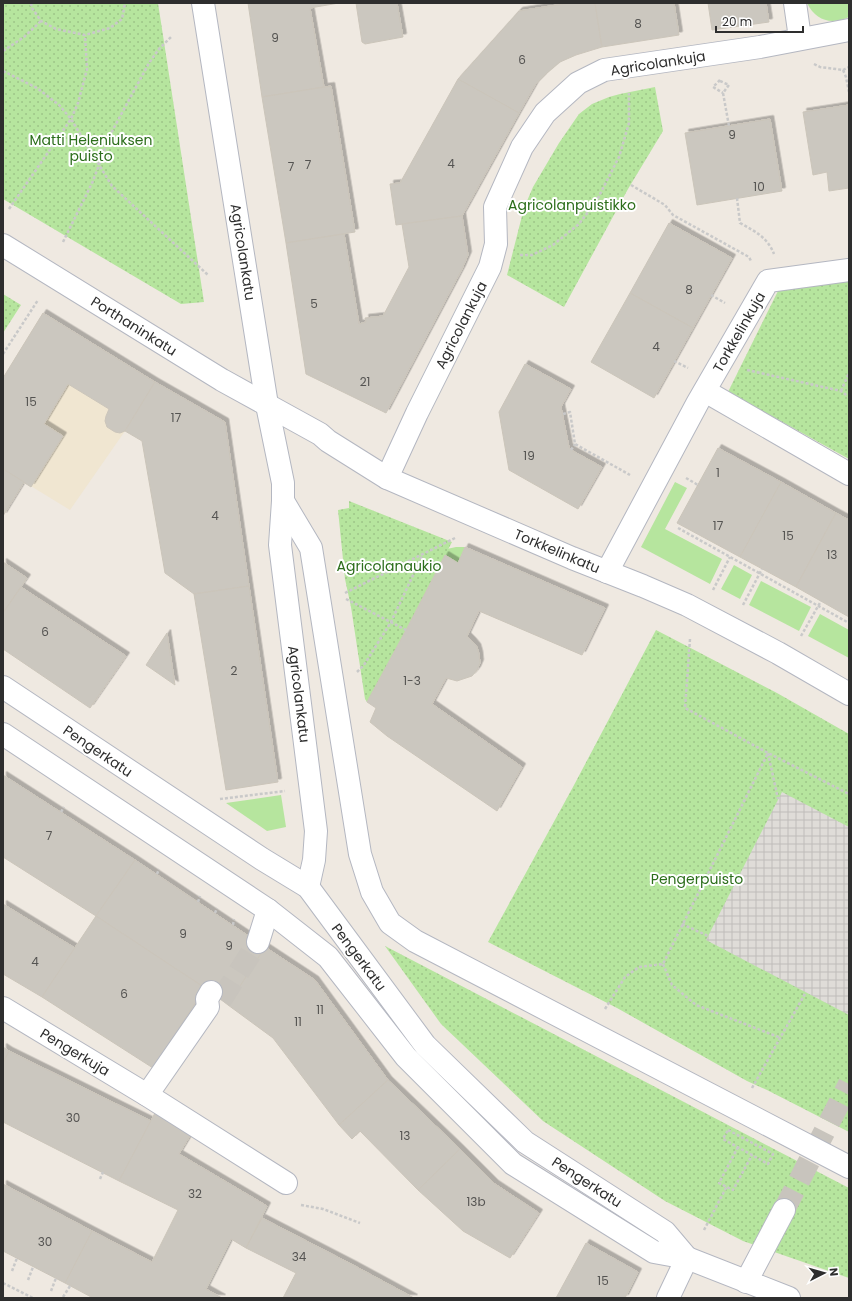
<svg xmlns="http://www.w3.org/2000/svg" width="852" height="1301" font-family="Poppins,sans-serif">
	<defs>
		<pattern id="park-dots" width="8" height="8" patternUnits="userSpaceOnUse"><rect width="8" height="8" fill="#b6e59e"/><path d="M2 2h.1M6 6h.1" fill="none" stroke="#9dc588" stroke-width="1.8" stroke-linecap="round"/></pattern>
		<pattern id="plaza-grid" width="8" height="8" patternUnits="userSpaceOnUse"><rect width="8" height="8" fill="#dfdcd8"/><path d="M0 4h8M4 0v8" fill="none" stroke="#c0bdba"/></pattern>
		<filter id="shadow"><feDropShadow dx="3.5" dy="-3.5" stdDeviation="0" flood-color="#0004"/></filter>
	</defs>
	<rect width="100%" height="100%" fill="#efe9e1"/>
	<path fill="#f0e6d1" d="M 43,313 L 155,382 L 125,431 L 70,510 L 3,469 L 3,378 Z"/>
	<g fill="#b6e59e">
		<path d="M 807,3 L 849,3 L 849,17 C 831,25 816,21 807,3 Z"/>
		<path d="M 675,482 L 687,488 L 665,529 L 722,559 L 710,584 L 641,547 Z"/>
		<path d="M 456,547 L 465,547 L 458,563 L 445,555 L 424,560 L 447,549 Z"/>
		<path d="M 734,565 L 752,575 L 740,599 L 721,589 Z"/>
		<path d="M 761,581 L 811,607 L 799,631 L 749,605 Z"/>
		<path d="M 820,614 L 849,630 L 849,658 L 808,636 Z"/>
		<path d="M 281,795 L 286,827 L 267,831 L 226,803 Z"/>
	</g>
	<g fill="url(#park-dots)">
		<path d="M 3,3 L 158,3 L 204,302 L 181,304 L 3,199 Z"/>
		<path d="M 655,87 L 663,131 L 628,189 L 564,307 L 507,275 L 524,208 L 533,187 L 559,143 L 579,114 L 592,104 L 609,97 L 620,94 Z"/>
		<path d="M 849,281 L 849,459 L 728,392 L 778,291 Z"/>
		<path d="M 3,294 L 21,305 L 3,333 Z"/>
		<path d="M 349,501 L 452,542 L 406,630 L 367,702 L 365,699 L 351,607 L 345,579 L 338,510 L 349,508 Z"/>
		<path d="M 656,630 L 777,693 L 849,734 L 849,1132 L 767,1090 L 747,1081 L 617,1008 L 488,942 L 573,787 Z"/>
		<path d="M 385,946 L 849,1188 L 849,1278 L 743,1241 L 665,1201 L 543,1121 L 441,1024 Z"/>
	</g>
	<path fill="url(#plaza-grid)" d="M 782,792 L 849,827 L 849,1015 L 706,940 Z"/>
	<g fill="#cbc7bf" stroke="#cbc5ba" filter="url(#shadow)">
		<path d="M 248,3 L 339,3 L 310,8 L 324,87 L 262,97 Z"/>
		<path d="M 356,3 L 397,3 L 403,37 L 365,44 L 362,42 Z"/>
		<path d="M 569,3 L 595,3 L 602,47 L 576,55 L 560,62 L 547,73 L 535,85 L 519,113 L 458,79 L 519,11 Z"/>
		<path d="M 595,3 L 674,3 L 679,35 L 602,47 Z"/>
		<path d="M 708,3 L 766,3 L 769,22 L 712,30 Z"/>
		<path d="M 458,79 L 519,113 L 462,216 L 396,225 L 390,184 L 400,183 Z"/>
		<path d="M 331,86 L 355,232 L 286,243 L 262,97 Z"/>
		<path d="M 849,105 L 849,188 L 829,191 L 827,172 L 813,175 L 803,112 Z"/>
		<path d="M 770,119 L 782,191 L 697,205 L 685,133 Z"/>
		<path d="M 462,216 L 468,255 L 462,269 L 386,413 L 306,374 L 286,243 L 344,234 L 359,324 L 366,322 L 365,318 L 383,316 L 409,267 L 402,224 Z"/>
		<path d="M 669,223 L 732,258 L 693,328 L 630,293 Z"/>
		<path d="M 630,293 L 693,328 L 654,398 L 591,362 Z"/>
		<path d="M 43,313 L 155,382 L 125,431 L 120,433 L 115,432 L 107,427 L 105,421 L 106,416 L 109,409 L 68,384 L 44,424 L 63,436 L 31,487 L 3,469 L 3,378 Z"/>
		<path d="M 525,364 L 571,389 L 561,407 L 569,447 L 571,450 L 602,467 L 578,509 L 509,470 L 499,412 Z"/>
		<path d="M 155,382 L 225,422 L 249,586 L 194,594 L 165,573 L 142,441 L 125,431 Z"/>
		<path d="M 718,448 L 781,482 L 740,557 L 677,523 Z"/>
		<path d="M 3,469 L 24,482 L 3,516 Z"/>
		<path d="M 781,482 L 836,513 L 796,587 L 740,557 Z"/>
		<path d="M 836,513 L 849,520 L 849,617 L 796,587 Z"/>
		<path d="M 465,547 L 605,608 L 582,655 L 479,611 L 467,636 L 472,641 L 477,647 L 479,654 L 480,663 L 477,670 L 472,676 L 457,681 L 446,678 L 432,704 L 522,767 L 497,811 L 387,736 L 370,722 L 376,708 L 367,702 L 406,630 L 445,555 L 458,563 Z"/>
		<path d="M 3,562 L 27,578 L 3,613 Z"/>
		<path d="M 249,586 L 278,782 L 226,790 L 194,594 Z"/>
		<path d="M 21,587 L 126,656 L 90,708 L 3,649 L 3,613 Z"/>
		<path d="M 167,633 L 175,685 L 146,665 Z"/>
		<path d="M 3,775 L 135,860 L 96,916 L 3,857 Z"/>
		<path d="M 135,860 L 265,947 L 228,1005 L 211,992 L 96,916 Z"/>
		<path d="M 3,904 L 75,948 L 42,997 L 3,974 Z"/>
		<path d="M 96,916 L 205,988 L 153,1068 L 42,997 Z"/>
		<path d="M 265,947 L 315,980 L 388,1080 L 339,1125 L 273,1038 L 228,1005 Z"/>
		<path d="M 3,1047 L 9,1051 L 3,1063 Z"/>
		<path d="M 9,1051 L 151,1121 L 119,1181 L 3,1122 L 3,1063 Z"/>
		<path d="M 388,1080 L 460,1149 L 418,1190 L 360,1131 L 352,1139 L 339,1125 Z"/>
		<path d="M 155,1113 L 191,1134 L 179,1154 L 267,1206 L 246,1248 L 231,1239 L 206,1289 L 222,1298 L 93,1298 L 65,1283 L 92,1231 L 152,1262 L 178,1210 L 119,1181 Z"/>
		<path d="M 460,1149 L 495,1184 L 539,1213 L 510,1258 L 463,1231 L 418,1190 Z"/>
		<path d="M 3,1184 L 92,1231 L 65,1283 L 3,1251 Z"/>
		<path d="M 262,1218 L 353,1265 L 414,1298 L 283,1298 L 296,1273 L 246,1248 Z"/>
		<path d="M 586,1243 L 638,1272 L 625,1298 L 556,1298 Z"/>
	</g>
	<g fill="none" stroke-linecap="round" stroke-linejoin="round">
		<g stroke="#c8c4bd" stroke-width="22" stroke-dasharray="22 11" stroke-linecap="butt">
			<path d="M 221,1000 L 258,942"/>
			<path d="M 784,1210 L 849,1084"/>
		</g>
		<g stroke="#b4b7c1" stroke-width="24">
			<g id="minor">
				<path d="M 203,3 L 267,405 L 283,483 L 283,501 L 280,545 L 316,831 L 314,860 L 308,887"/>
				<path d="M 795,3 L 800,38"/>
				<path d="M 3,245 L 222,380 L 320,434 L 328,441 L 387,478 L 572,558 L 643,586 L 687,605 L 778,653 L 849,694"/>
				<path d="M 705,391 L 849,474"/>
				<path d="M 387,478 L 417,413 L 490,267 L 496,244 L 495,207 L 522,147 L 545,113 L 578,83 L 604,70 L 760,47 L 849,30"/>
				<path d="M 283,501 L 311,548 L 360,854 L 372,892 L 390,923 L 415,941 L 849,1167"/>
				<path d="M 607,572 L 698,402 L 768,281 L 849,270"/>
				<path d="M 3,687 L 262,859 L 308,887 L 425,1045 L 525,1142 L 665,1232 L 687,1258"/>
				<path d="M 3,734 L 268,910 L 328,957 L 406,1057 L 513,1164 L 654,1252 L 687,1258 L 789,1298"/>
				<path d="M 258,942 L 268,910"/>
				<path d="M 3,1008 L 147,1095 L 286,1183"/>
				<path d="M 147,1095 L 208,1007 L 207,999 L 211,992"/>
				<path d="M 746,1282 L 784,1210"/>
				<path d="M 668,1298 L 687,1258"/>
			</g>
		</g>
		<g stroke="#c9c9c9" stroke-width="2.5" stroke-dasharray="3 2" stroke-linecap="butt">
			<path d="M 31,3 L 32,8 L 41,21 L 56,29 L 85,35 L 110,28 L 122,19 L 125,3"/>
			<path d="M 3,51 L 24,37 L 41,21"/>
			<path d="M 814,64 L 820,67 L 843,70 L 846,77 L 849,92"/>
			<path d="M 843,70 L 849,67"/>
			<path d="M 3,71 L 37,88 L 59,105 L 71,119 L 112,186 L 208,275"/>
			<path d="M 720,80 L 713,87 L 723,93"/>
			<path d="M 720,81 L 729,85 L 723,93 L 729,126"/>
			<path d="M 631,185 L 665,205 L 673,215 L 749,257 L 751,261"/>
			<path d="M 737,198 L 740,223 C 756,232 767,237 774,254"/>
			<path d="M 9,209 L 71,119 L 78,103 L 87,69 L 85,35"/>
			<path d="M 63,242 L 93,181 L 110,135 L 149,63 L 159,49 L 171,37"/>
			<path d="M 520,255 L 532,255 L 553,245 L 579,224 L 597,200 L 619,157 L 629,123 L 629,93"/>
			<path d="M 711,295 L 725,303"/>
			<path d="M 3,354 L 38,300"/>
			<path d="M 674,361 L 688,368"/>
			<path d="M 747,370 L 841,391 L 849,397"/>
			<path d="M 841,391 L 849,373"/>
			<path d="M 563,414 L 570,412 L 575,444 L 630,475"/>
			<path d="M 571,450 L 575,444"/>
			<path d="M 686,478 L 698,485"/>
			<path d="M 678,528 L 849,623"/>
			<path d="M 713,590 L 730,557"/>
			<path d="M 345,593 L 455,538"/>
			<path d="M 346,599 L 406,630"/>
			<path d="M 743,605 L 762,569"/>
			<path d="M 801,636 L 821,601"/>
			<path d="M 690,639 L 685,708 L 768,753 L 849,794"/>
			<path d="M 357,672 L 364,665 L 391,622 L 423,554"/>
			<path d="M 768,753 L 778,799"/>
			<path d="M 220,799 L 285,791"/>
			<path d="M 61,812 L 64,807"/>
			<path d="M 157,874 L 159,869"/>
			<path d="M 198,902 L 200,896"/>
			<path d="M 215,913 L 217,908"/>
			<path d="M 682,924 L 708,936"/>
			<path d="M 233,925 L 234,919"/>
			<path d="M 663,964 L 672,985 L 696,1005 L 781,1038"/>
			<path d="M 605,1009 L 625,977 L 639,967 L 663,964 L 768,753"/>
			<path d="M 752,1088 L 806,992"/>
			<path d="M 728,1130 L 773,1154 L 768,1164 L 723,1139 Z"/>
			<path d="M 738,1147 L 719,1183 L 733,1190 L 752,1155"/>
			<path d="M 100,1179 L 103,1172"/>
			<path d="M 301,1205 L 323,1209 L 360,1223"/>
			<path d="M 704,1230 L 727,1186"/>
			<path d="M 3,1252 L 3,1251"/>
			<path d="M 12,1271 L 17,1258"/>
			<path d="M 28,1280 L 33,1267"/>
			<path d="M 3,1283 L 33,1298"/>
			<path d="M 51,1291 L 56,1278"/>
			<path d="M 63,1297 L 70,1286"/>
		</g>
		<use href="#minor" stroke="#fff" stroke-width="22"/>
	</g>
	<g text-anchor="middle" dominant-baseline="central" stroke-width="4" stroke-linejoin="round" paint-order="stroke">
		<g font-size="12" fill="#555452">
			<text x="638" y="23">8</text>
			<text x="275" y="37">9</text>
			<text x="522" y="59">6</text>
			<text x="732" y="134">9</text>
			<text x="451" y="163">4</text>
			<text x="308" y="164">7</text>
			<text x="291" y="166">7</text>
			<text x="759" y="186">10</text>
			<text x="689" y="289">8</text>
			<text x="314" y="303">5</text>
			<text x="656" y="346">4</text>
			<text x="365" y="381">21</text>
			<text x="31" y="401">15</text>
			<text x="176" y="417">17</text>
			<text x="529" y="455">19</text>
			<text x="718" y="472">1</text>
			<text x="215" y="515">4</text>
			<text x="718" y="525">17</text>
			<text x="788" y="535">15</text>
			<text x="832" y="554">13</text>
			<text x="45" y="631">6</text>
			<text x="234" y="670">2</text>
			<text x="412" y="680">1-3</text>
			<text x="49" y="835">7</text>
			<text x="183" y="933">9</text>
			<text x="229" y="945">9</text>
			<text x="35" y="961">4</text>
			<text x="124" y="993">6</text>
			<text x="320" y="1009">11</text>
			<text x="298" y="1021">11</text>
			<text x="73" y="1117">30</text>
			<text x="405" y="1135">13</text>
			<text x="195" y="1193">32</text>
			<text x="476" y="1201">13b</text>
			<text x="45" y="1241">30</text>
			<text x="299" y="1256">34</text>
			<text x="603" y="1280">15</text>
		</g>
		<g font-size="14" fill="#2e2e2e" stroke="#fff">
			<text transform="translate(658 63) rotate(-9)">Agricolankuja</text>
			<text transform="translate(243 252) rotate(81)">Agricolankatu</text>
			<text transform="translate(461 325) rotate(-63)">Agricolankuja</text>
			<text transform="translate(134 326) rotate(32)">Porthaninkatu</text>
			<text transform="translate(739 332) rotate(-60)">Torkkelinkuja</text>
			<text transform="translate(557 551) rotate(23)">Torkkelinkatu</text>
			<text transform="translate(299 694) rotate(83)">Agricolankatu</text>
			<text transform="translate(98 751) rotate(34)">Pengerkatu</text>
			<text transform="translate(359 957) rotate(53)">Pengerkatu</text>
			<text transform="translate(75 1052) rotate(31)">Pengerkuja</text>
			<text transform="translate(587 1182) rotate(33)">Pengerkatu</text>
		</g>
		<g font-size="14" fill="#2c6e1b" stroke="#fff">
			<text x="91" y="140">Matti Heleniuksen<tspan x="91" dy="16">puisto</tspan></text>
			<text x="572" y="205">Agricolanpuistikko</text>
			<text x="389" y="566">Agricolanaukio</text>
			<text x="697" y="879">Pengerpuisto</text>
		</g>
	</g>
	<rect width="852" height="1301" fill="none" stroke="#2e2e2e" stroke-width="8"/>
	<g transform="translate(824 1273) rotate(84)" stroke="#ffffff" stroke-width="3" paint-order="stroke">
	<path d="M0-3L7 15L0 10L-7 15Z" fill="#2e2e2e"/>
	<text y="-6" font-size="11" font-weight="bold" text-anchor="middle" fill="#2e2e2e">N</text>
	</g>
	<path d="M716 26v6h87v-6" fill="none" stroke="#2e2e2e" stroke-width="2"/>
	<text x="722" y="26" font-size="12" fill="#2e2e2e" stroke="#ffffff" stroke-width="3" paint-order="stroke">20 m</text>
</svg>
